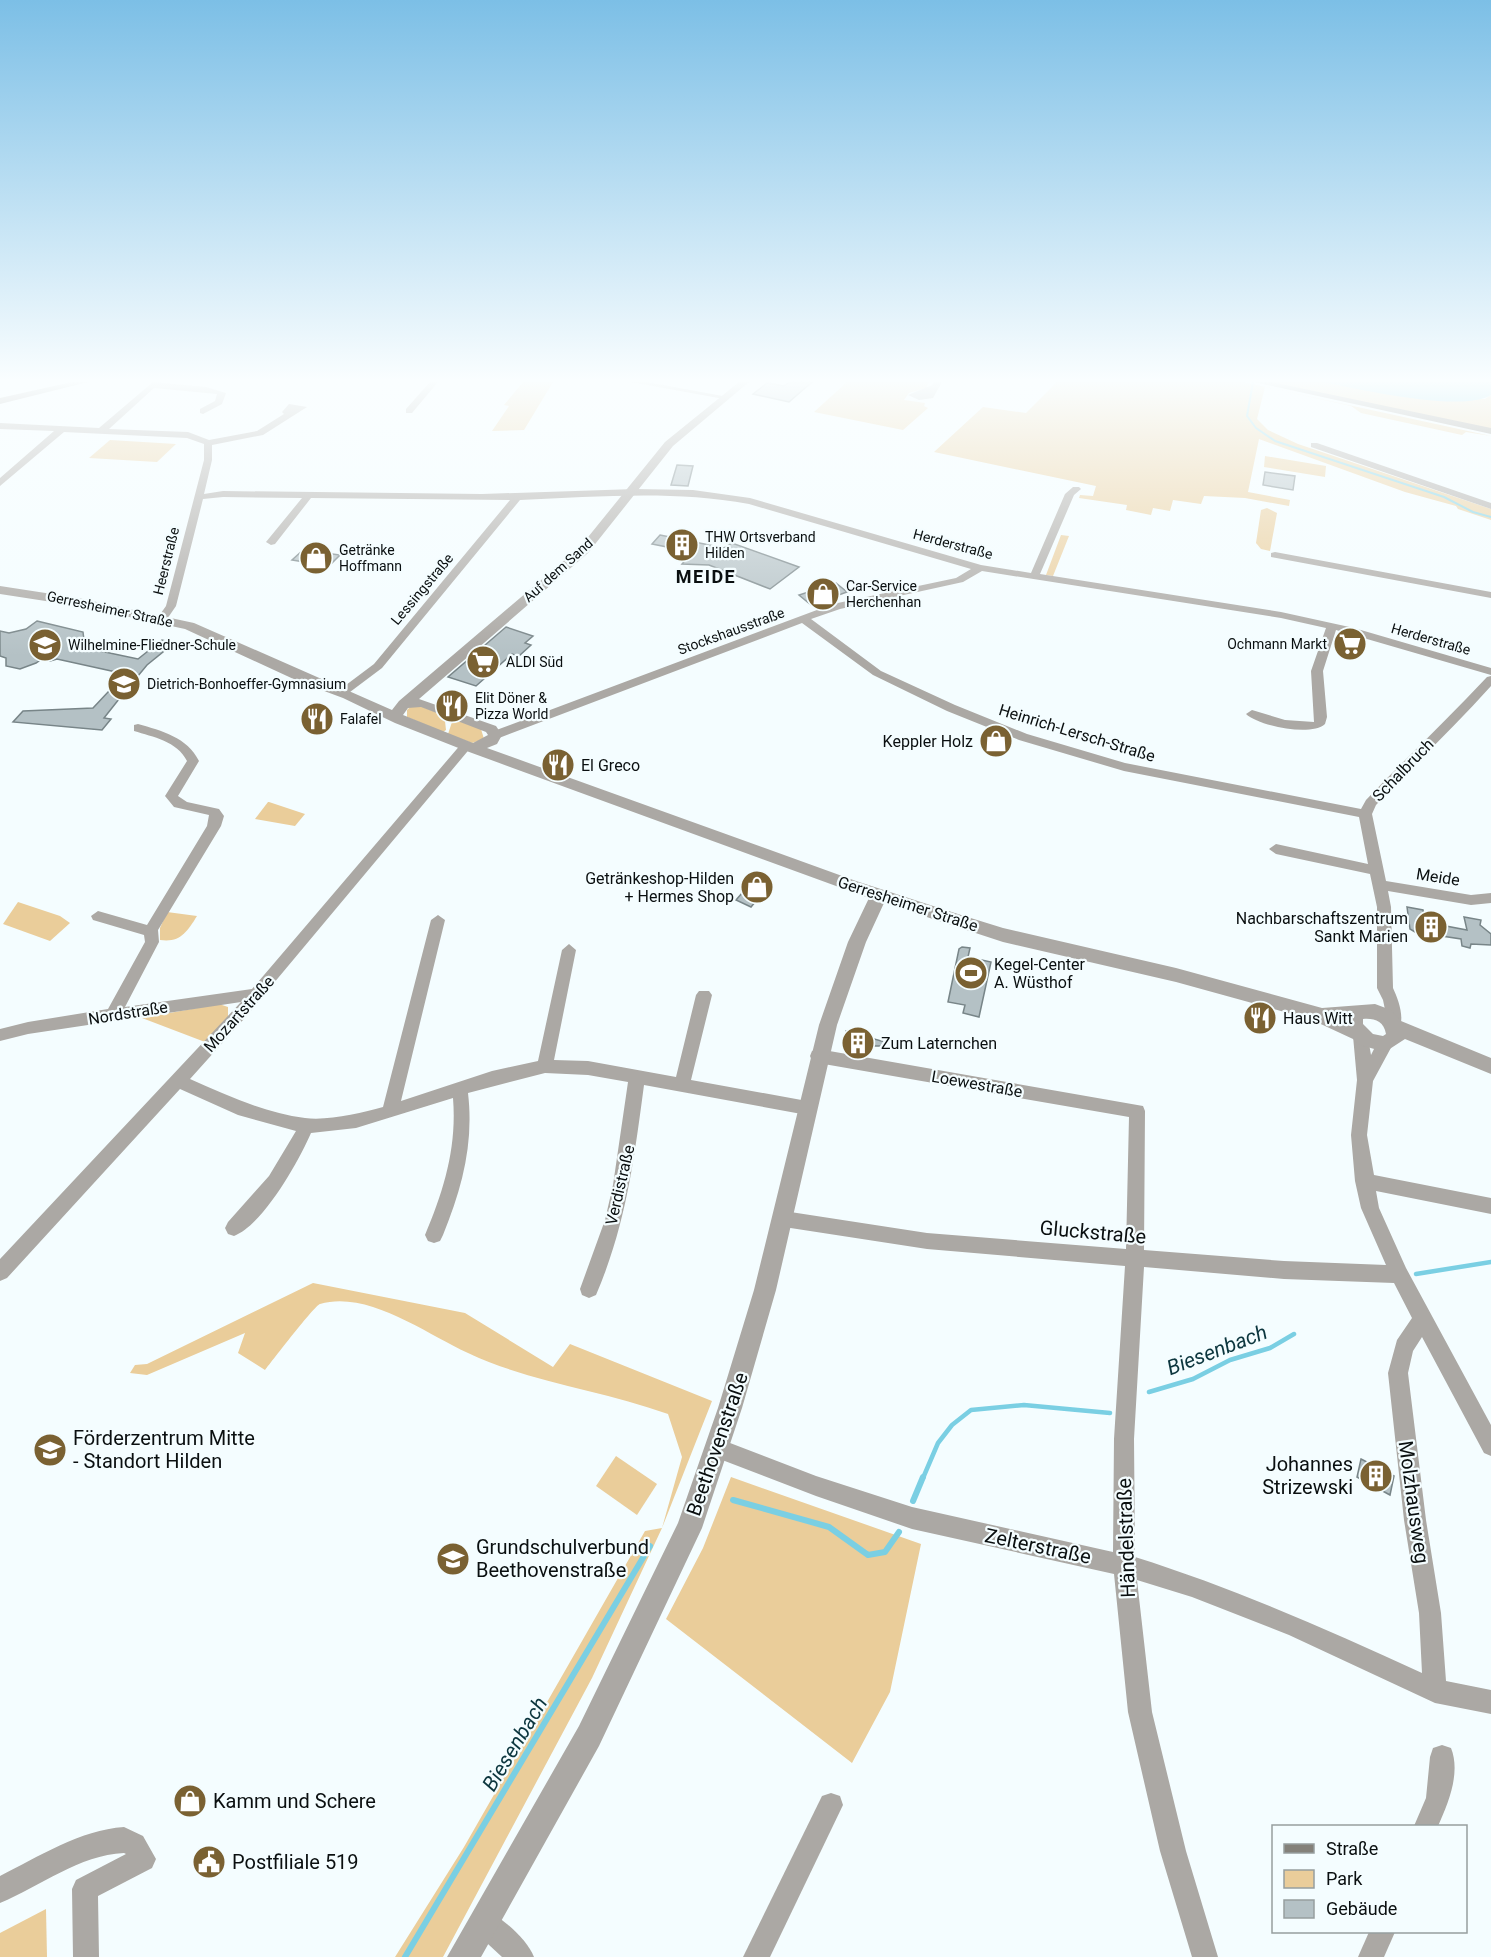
<svg xmlns="http://www.w3.org/2000/svg" width="1491" height="1957" font-family="Roboto,sans-serif">
	<rect width="100%" height="100%" fill="#f4fdff"/>
	<g fill="#eacd9a">
		<path d="M 523,382 L 553,382 L 524,430 L 492,431 L 509,406 L 504,405 Z"/>
		<path d="M 847,382 L 929,382 L 926,388 L 909,393 L 904,400 L 925,403 L 924,406 L 928,408 L 903,430 L 814,412 Z"/>
		<path d="M 1057,382 L 1243,382 L 1491,436 L 1466,432 L 1462,435 L 1361,413 L 1351,406 L 1265,387 L 1257,419 L 1268,430 L 1298,444 L 1491,509 L 1491,520 L 1458,509 L 1456,506 L 1405,492 L 1259,439 L 1248,492 L 1290,500 L 1289,506 L 1245,498 L 1204,496 L 1201,504 L 1173,500 L 1170,511 L 1153,508 L 1151,515 L 1126,510 L 1127,505 L 1079,498 L 1080,495 L 1093,496 L 1096,486 L 934,452 L 983,407 L 1026,413 Z"/>
		<path d="M 1266,382 L 1323,382 L 1428,399 L 1485,399 L 1491,395 L 1491,429 Z"/>
		<path d="M 110,440 L 176,444 L 157,462 L 89,458 Z"/>
		<path d="M 1265,456 L 1326,466 L 1325,477 L 1264,467 Z"/>
		<path d="M 1267,508 L 1277,513 L 1270,551 L 1261,549 L 1256,543 L 1261,510 Z"/>
		<path d="M 1061,535 L 1069,536 L 1053,576 L 1046,575 Z"/>
		<path d="M 411,706 L 420,706 L 448,717 L 445,721 L 446,730 L 443,732 L 407,717 L 407,710 Z"/>
		<path d="M 453,719 L 481,729 L 484,739 L 472,743 L 448,734 Z"/>
		<path d="M 268,802 L 269,802 L 305,814 L 295,826 L 255,819 Z"/>
		<path d="M 18,902 L 60,916 L 70,923 L 50,941 L 3,924 Z"/>
		<path d="M 167,912 L 197,916 C 187,932 180,943 160,940 L 160,928 Z"/>
		<path d="M 219,1004 L 228,1007 L 228,1017 L 205,1042 L 142,1018 Z"/>
		<path d="M 313,1283 L 465,1313 L 553,1367 L 570,1344 L 712,1401 L 662,1528 L 592,1678 L 443,1957 L 395,1957 L 464,1847 L 645,1531 L 662,1528 L 682,1457 L 668,1414 C 602,1390 532,1383 468,1353 C 426,1334 368,1290 320,1304 C 314,1306 273,1360 265,1370 L 238,1353 L 245,1333 L 147,1375 L 130,1373 L 135,1365 L 147,1364 Z"/>
		<path d="M 616,1456 L 657,1484 L 637,1515 L 596,1486 Z"/>
		<path d="M 731,1477 L 921,1544 L 890,1692 L 852,1763 L 666,1619 L 703,1548 Z"/>
		<path d="M 46,1909 L 47,1957 L 0,1957 L 0,1933 Z"/>
	</g>
	<path fill="#7acfe3" d="M 1323,382 L 1491,382 L 1491,395 C 1462,413 1358,389 1323,382 Z"/>
	<g fill="none" stroke-linecap="round" stroke-linejoin="round">
		<path stroke="#7acfe3" stroke-width="2" d="M 1253,382 L 1247,416 L 1256,428 L 1275,441 L 1444,497 L 1473,512 L 1491,517"/>
		<g stroke="#7acfe3" stroke-width="4.5">
			<path d="M 1416,1274 L 1491,1262"/>
			<path d="M 1149,1392 L 1193,1379 L 1230,1360 L 1270,1348 L 1294,1334"/>
			<path d="M 923,1478 L 938,1443 L 952,1425 L 971,1410 L 1024,1405 L 1110,1413"/>
		</g>
		<g stroke="#7acfe3" stroke-width="6">
			<path d="M 733,1500 L 829,1527 L 868,1555 L 885,1552 L 899,1532"/>
			<path d="M 913,1501 L 923,1477"/>
			<path d="M 405,1957 L 650,1546"/>
		</g>
	</g>
	<g fill="#b4c1c5" stroke="#788588" stroke-width="1.5">
		<path d="M 790,382 L 812,382 L 789,402 L 753,394 L 767,383 L 784,386 Z"/>
		<path d="M 677,465 L 693,466 L 688,486 L 671,485 Z"/>
		<path d="M 1265,472 L 1295,476 L 1293,490 L 1263,485 Z"/>
		<path d="M 660,535 L 724,548 L 732,543 L 799,567 L 770,589 L 709,565 L 682,564 L 692,552 L 652,544 Z"/>
		<path d="M 303,550 L 340,555 L 329,566 L 292,560 Z"/>
		<path d="M 836,583 L 847,592 L 811,605 L 799,595 Z"/>
		<path d="M 37,621 L 83,632 L 84,640 L 93,642 L 86,648 L 138,659 L 162,640 L 174,643 L 147,665 L 123,694 L 104,718 L 111,719 L 102,730 L 13,722 L 23,711 L 93,708 L 125,674 L 57,659 L 50,661 L 49,654 L 36,663 L 20,669 L 6,666 L 6,658 L 0,656 L 0,631 L 9,633 L 26,629 Z"/>
		<path d="M 506,627 L 533,636 L 525,643 L 531,645 L 519,656 L 512,654 L 476,686 L 448,677 Z"/>
		<path d="M 749,875 L 770,884 L 751,907 L 736,900 L 749,885 L 743,882 Z"/>
		<path d="M 1407,907 L 1423,910 L 1425,922 L 1467,930 L 1464,917 L 1481,920 L 1480,925 L 1491,934 L 1491,945 L 1471,944 L 1470,948 L 1462,946 L 1461,939 L 1415,932 L 1410,929 Z"/>
		<path d="M 962,947 L 970,948 L 968,957 L 991,962 L 979,1017 L 963,1013 L 965,1005 L 948,1002 L 959,949 Z"/>
		<path d="M 846,1031 L 867,1034 L 867,1037 L 885,1042 L 884,1046 L 871,1046 L 869,1054 L 856,1049 L 857,1045 L 844,1044 Z"/>
		<path d="M 1361,1459 L 1394,1476 L 1390,1495 L 1357,1477 Z"/>
	</g>
	<g fill="none" stroke-linecap="round" stroke-linejoin="round">
		<g fill="#aba8a4" fill-rule="evenodd">
			<path d="M 153,382 L 206,387 L 226,393 L 222,404 L 203,414 L 200,413 L 200,409 L 215,401 L 217,394 L 154,388 L 109,429 L 188,432 L 209,440 L 257,431 L 284,414 L 282,412 L 289,404 L 307,407 L 263,435 L 212,445 L 212,460 L 204,494 L 223,491 L 482,494 L 635,489 L 693,490 L 750,498 L 981,565 L 1031,573 L 1065,494 L 1073,487 L 1079,487 L 1081,489 L 1074,495 L 1040,574 L 1281,612 L 1354,628 L 1491,668 L 1491,675 L 1336,630 L 1323,671 L 1327,717 L 1325,724 C 1311,737 1259,726 1246,714 L 1252,710 L 1285,720 L 1314,722 L 1311,671 L 1326,628 L 1281,618 L 982,571 L 963,582 L 840,609 L 811,619 L 881,671 L 955,705 L 1027,734 L 1125,763 L 1361,809 L 1366,800 C 1406,758 1448,719 1487,677 L 1491,676 L 1491,686 C 1454,727 1414,765 1376,805 L 1372,814 L 1386,881 L 1471,895 L 1491,893 L 1491,903 L 1471,905 L 1388,891 L 1391,907 L 1393,988 C 1398,999 1405,1017 1399,1029 L 1389,1029 L 1383,1000 L 1377,988 L 1377,907 L 1370,874 L 1276,854 L 1269,849 L 1276,844 L 1368,864 L 1359,817 L 1124,771 L 1019,740 L 947,711 L 873,675 L 802,623 L 499,738 L 491,738 L 491,732 L 833,604 L 956,578 L 971,569 L 749,504 C 672,490 597,497 520,500 L 382,668 L 346,695 L 338,695 L 338,691 L 374,664 L 510,500 L 311,498 L 275,544 L 271,545 L 266,542 L 302,498 L 223,497 L 203,499 L 176,606 L 165,622 L 157,622 L 156,620 L 166,606 L 204,460 L 204,444 L 187,438 L 64,432 L 0,486 L 0,478 L 54,431 L 0,429 L 0,423 L 99,428 Z"/>
			<path d="M 430,382 L 438,382 L 412,413 L 406,413 L 406,409 Z"/>
			<path d="M 631,382 L 647,382 L 728,397 L 724,399 Z"/>
			<path d="M 934,382 L 942,382 L 933,398 L 919,400 L 908,395 L 932,385 Z"/>
			<path d="M 1311,443 L 1317,443 L 1491,503 L 1491,509 L 1311,447 Z"/>
			<path d="M 1275,552 L 1491,592 L 1491,598 L 1271,557 L 1271,553 Z"/>
			<path d="M 138,724 C 162,731 187,737 199,761 L 178,796 L 187,802 L 219,809 L 224,816 L 221,826 L 158,930 L 159,942 L 125,1007 L 252,989 L 462,743 L 470,743 L 472,746 L 243,1020 L 190,1079 C 227,1095 264,1113 305,1118 C 328,1121 361,1113 383,1107 L 431,920 L 438,915 L 445,920 L 401,1101 L 492,1071 L 538,1061 L 562,950 L 569,944 L 576,950 L 554,1060 L 588,1061 L 676,1077 L 696,995 L 699,991 L 709,991 L 712,995 L 691,1080 L 807,1101 L 813,1103 L 815,1108 L 813,1113 L 807,1115 L 644,1085 C 634,1160 626,1225 596,1295 L 589,1298 L 582,1295 L 580,1289 L 605,1220 L 613,1185 L 628,1082 L 588,1075 L 545,1073 L 468,1093 C 474,1144 462,1188 443,1235 L 440,1241 L 434,1243 L 428,1241 L 425,1235 C 444,1190 457,1147 453,1098 L 356,1128 L 311,1133 C 299,1161 263,1225 234,1236 L 228,1234 L 225,1228 L 228,1222 L 269,1176 L 296,1131 L 238,1115 L 180,1089 L 7,1278 L 0,1281 L 0,1259 L 241,1002 L 28,1034 L 0,1041 L 0,1029 L 28,1022 L 108,1009 L 145,942 L 144,935 L 93,920 L 91,916 L 98,911 L 147,925 L 207,826 L 209,815 L 174,807 L 165,796 L 187,761 C 177,741 153,737 134,731 L 134,725 Z"/>
			<path d="M 1361,1030 L 1367,1032 L 1371,1055 L 1379,1039 L 1385,1038 L 1391,1039 L 1393,1044 L 1373,1081 L 1367,1135 L 1374,1175 L 1491,1198 L 1491,1214 L 1376,1191 L 1379,1208 L 1406,1268 L 1491,1425 L 1491,1456 L 1484,1453 L 1422,1337 L 1413,1351 L 1408,1373 L 1426,1520 L 1441,1613 L 1446,1681 L 1491,1690 L 1491,1714 L 1435,1703 L 1289,1635 L 1192,1597 L 1137,1580 L 1152,1712 L 1186,1851 L 1218,1957 L 1192,1957 L 1160,1851 L 1128,1712 L 1114,1574 L 912,1529 L 816,1496 L 717,1458 L 710,1455 L 707,1448 L 710,1441 L 717,1438 L 816,1476 L 912,1507 L 1113,1552 L 1114,1439 L 1125,1266 L 927,1249 L 784,1227 L 778,1225 L 775,1219 L 778,1213 L 784,1211 L 927,1233 L 1126,1249 L 1129,1117 L 818,1063 L 812,1061 L 810,1056 L 812,1051 L 818,1049 L 1143,1106 L 1145,1111 L 1144,1250 L 1284,1261 L 1386,1265 L 1361,1208 L 1355,1181 L 1351,1135 L 1357,1080 L 1353,1036 L 1355,1032 ZM 1144,1267 L 1284,1279 L 1394,1283 L 1412,1318 L 1397,1340 L 1388,1373 L 1404,1520 L 1419,1613 L 1422,1673 C 1328,1630 1234,1588 1135,1557 L 1134,1439 Z"/>
			<path d="M 1442,1745 L 1451,1748 C 1461,1773 1448,1804 1438,1826 L 1414,1826 L 1426,1798 L 1430,1757 L 1433,1748 Z"/>
			<path d="M 831,1793 L 840,1796 L 843,1805 L 770,1957 L 743,1957 L 822,1796 Z"/>
			<path d="M 124,1827 L 143,1836 L 156,1859 L 152,1868 L 98,1896 L 99,1957 L 73,1957 L 72,1889 L 76,1880 L 126,1854 L 124,1853 C 79,1855 41,1886 0,1903 L 0,1876 C 38,1857 80,1830 124,1827 Z"/>
			<path d="M 483,1909 C 501,1916 527,1939 534,1957 L 502,1957 L 474,1931 L 470,1922 L 474,1913 Z"/>
			<path d="M 1369,1932 L 1395,1932 L 1384,1957 L 1358,1957 Z"/>
		</g>
		<path fill="#aba8a4" fill-rule="evenodd" d="M 739,382 L 749,382 L 673,446 L 588,553 L 419,699 L 496,726 L 502,735 L 497,744 L 487,748 L 856,881 L 961,915 L 1003,928 L 1176,968 L 1322,1008 L 1375,1004 L 1391,1010 L 1401,1021 L 1491,1058 L 1491,1074 L 1405,1039 L 1385,1052 L 1360,1045 L 1353,1039 L 1310,1019 L 1176,982 L 1003,942 L 884,903 L 866,942 L 837,1025 L 776,1290 L 742,1408 L 702,1528 L 599,1746 L 481,1957 L 447,1957 L 579,1726 L 678,1523 L 718,1408 L 754,1290 L 819,1025 L 848,942 L 869,898 L 461,749 L 395,723 L 343,698 L 300,682 L 185,629 L 78,606 L 0,594 L 0,586 L 78,598 L 194,623 L 392,710 L 399,701 L 580,547 L 665,442 ZM 421,707 L 486,732 L 488,735 L 473,743 L 403,715 L 408,708 ZM 1363,1019 C 1374,1018 1384,1021 1386,1034 L 1383,1036 L 1373,1034 L 1363,1024 Z"/>
		<g fill="#84817a" fill-rule="evenodd">
			<path d="M 72,382 L 88,382 L 0,404 L 0,398 Z"/>
			<path d="M 1254,382 L 1271,382 L 1491,428 L 1491,434 Z"/>
		</g>
	</g>
	<linearGradient id="sky" x2="0" y2="1"><stop stop-color="#7cbfe6"/><stop offset="0.58" stop-color="#fafeff"/><stop offset="1" stop-color="#fafeff" stop-opacity="0"/></linearGradient>
	<rect width="1491" height="656" fill="url(#sky)"/>
	<defs>
		<g id="building-disc" transform="scale(1.725)"><circle r="9.5" fill="#7a6132" stroke="#f4fdff"/><path d="M-4-6H4V6H1V3H-1V6H-4ZM-2.5-4.3h1.7v1.8h-1.7ZM.8-4.3h1.7v1.8H.8ZM-2.5-1h1.7V.8h-1.7ZM.8-1h1.7V.8H.8Z" fill="#fff"/></g>
		<g id="shop-disc" transform="scale(1.725)"><circle r="9.5" fill="#7a6132" stroke="#f4fdff"/><path d="M-5-2.5h2.3a2.7 3.5 0 0 1 5.4 0H5L5.5 6h-11ZM-1.5-2.5h3a1.5 2.3 0 0 0-3 0Z" fill="#fff"/></g>
		<g id="supermarket-disc" transform="scale(1.725)"><circle r="9.5" fill="#7a6132" stroke="#f4fdff"/><path d="M-6-5.5h2.5l.6 2H6L4.5 2H-2.5L-4.4-4H-6ZM-1.5 3.2a1.3 1.3 0 1 0 .1 0ZM3 3.2a1.3 1.3 0 1 0 .1 0Z" fill="#fff"/></g>
		<g id="school-disc" transform="scale(1.725)"><circle r="9.5" fill="#7a6132" stroke="#f4fdff"/><path d="M0-5L7-2L0 1L-7-2ZM-4 1L0 2.5L4 1V4Q0 6-4 4Z" fill="#fff"/></g>
		<g id="restaurant-disc" transform="scale(1.725)"><circle r="9.5" fill="#7a6132" stroke="#f4fdff"/><path d="M-5-6h1v4h1v-4h1v4h1v-4h1v5L-1.5 .5V6h-2V.5L-5-1ZM5-6V6H3V1.5H1.5Q1.5-4 5-6Z" fill="#fff"/></g>
		<g id="stadium-disc" transform="scale(1.725)"><circle r="9.5" fill="#7a6132" stroke="#f4fdff"/><path d="M0-5a6.5 5 0 1 0 0 10a6.5 5 0 1 0 0-10ZM-3.5-1.8h7v3.6h-7Z" fill="#fff"/></g>
		<g id="civic-disc" transform="scale(1.725)"><circle r="9.5" fill="#7a6132" stroke="#f4fdff"/><path d="M-.6-6.5H3V-4.5H.6V-3L4-1V1h2V6H-6V1h2V-1L-.6-3ZM-1.2 2.5V6h2.4V2.5Z" fill="#fff"/></g>
	</defs>
	<g fill-rule="evenodd">
		<use href="#building-disc" x="682" y="545"/>
		<use href="#shop-disc" x="316" y="558"/>
		<use href="#shop-disc" x="823" y="594"/>
		<use href="#supermarket-disc" x="1350" y="644"/>
		<use href="#school-disc" x="45" y="645"/>
		<use href="#supermarket-disc" x="483" y="662"/>
		<use href="#school-disc" x="124" y="684"/>
		<use href="#restaurant-disc" x="452" y="706"/>
		<use href="#restaurant-disc" x="317" y="719"/>
		<use href="#shop-disc" x="996" y="741"/>
		<use href="#restaurant-disc" x="558" y="765"/>
		<use href="#shop-disc" x="757" y="887"/>
		<use href="#building-disc" x="1431" y="927"/>
		<use href="#stadium-disc" x="971" y="973"/>
		<use href="#restaurant-disc" x="1260" y="1018"/>
		<use href="#building-disc" x="858" y="1043"/>
		<use href="#school-disc" x="50" y="1450"/>
		<use href="#building-disc" x="1376" y="1476"/>
		<use href="#school-disc" x="453" y="1559"/>
		<use href="#shop-disc" x="190" y="1801"/>
		<use href="#civic-disc" x="209" y="1862"/>
	</g>
	<g text-anchor="middle" dominant-baseline="central" stroke-width="4.5" stroke-linejoin="round" paint-order="stroke">
		<g font-size="14" fill="#0a0f10" stroke="#f4fdff" text-anchor="start">
			<text x="705" y="537">THW Ortsverband<tspan x="705" dy="16">Hilden</tspan></text>
			<text x="339" y="550">Getränke<tspan x="339" dy="16">Hoffmann</tspan></text>
			<text x="846" y="586">Car-Service<tspan x="846" dy="16">Herchenhan</tspan></text>
			<text x="1327" y="644" text-anchor="end">Ochmann Markt</text>
			<text x="68" y="645">Wilhelmine-Fliedner-Schule</text>
			<text x="506" y="662">ALDI Süd</text>
			<text x="147" y="684">Dietrich-Bonhoeffer-Gymnasium</text>
			<text x="475" y="698">Elit Döner &amp;<tspan x="475" dy="16">Pizza World</tspan></text>
			<text x="340" y="719">Falafel</text>
		</g>
		<g font-size="14" fill="#0a0f10" stroke="#f4fdff">
			<text transform="translate(953 544) rotate(15)">Herderstraße</text>
			<text transform="translate(166 561) rotate(-76)">Heerstraße</text>
			<text transform="translate(558 570) rotate(-42)">Auf dem Sand</text>
			<text transform="translate(422 589) rotate(-50)">Lessingstraße</text>
			<text transform="translate(110 609) rotate(12)">Gerresheimer Straße</text>
			<text transform="translate(731 631) rotate(-20)">Stockshausstraße</text>
			<text transform="translate(1431 639) rotate(16)">Herderstraße</text>
		</g>
		<g font-size="16" fill="#0a0f10" stroke="#f4fdff">
			<text transform="translate(1077 733) rotate(17)">Heinrich-Lersch-Straße</text>
			<text transform="translate(1403 770) rotate(-46)">Schalbruch</text>
			<text transform="translate(1438 877) rotate(9)">Meide</text>
			<text transform="translate(908 904) rotate(18)">Gerresheimer Straße</text>
			<text transform="translate(128 1013) rotate(-9)">Nordstraße</text>
			<text transform="translate(239 1014) rotate(-48)">Mozartstraße</text>
			<text transform="translate(977 1084) rotate(10)">Loewestraße</text>
			<text transform="translate(620 1185) rotate(-77)">Verdistraße</text>
		</g>
		<g font-size="16" fill="#0a0f10" stroke="#f4fdff" text-anchor="start">
			<text x="973" y="741" text-anchor="end">Keppler Holz</text>
			<text x="581" y="765">El Greco</text>
			<text x="734" y="878" text-anchor="end">Getränkeshop-Hilden<tspan x="734" dy="18">+ Hermes Shop</tspan></text>
			<text x="1408" y="918" text-anchor="end">Nachbarschaftszentrum<tspan x="1408" dy="18">Sankt Marien</tspan></text>
			<text x="994" y="964">Kegel-Center<tspan x="994" dy="18">A. Wüsthof</tspan></text>
			<text x="1283" y="1018">Haus Witt</text>
			<text x="881" y="1043">Zum Laternchen</text>
		</g>
		<g font-size="18" font-weight="bold" letter-spacing="1.5" fill="#0a0f10" stroke="#f4fdff">
			<text x="706" y="576">MEIDE</text>
		</g>
		<g font-size="20" fill="#0a0f10" stroke="#f4fdff">
			<text transform="translate(1093 1232) rotate(5)">Gluckstraße</text>
			<text transform="translate(717 1444) rotate(-71)">Beethovenstraße</text>
			<text transform="translate(1414 1502) rotate(82)">Molzhausweg</text>
			<text transform="translate(1126 1538) rotate(-92)">Händelstraße</text>
			<text transform="translate(1038 1546) rotate(12)">Zelterstraße</text>
		</g>
		<g font-size="20" fill="#0a0f10" stroke="#f4fdff" text-anchor="start">
			<text x="73" y="1438">Förderzentrum Mitte<tspan x="73" dy="23">- Standort Hilden</tspan></text>
			<text x="1353" y="1464" text-anchor="end">Johannes<tspan x="1353" dy="23">Strizewski</tspan></text>
			<text x="476" y="1547">Grundschulverbund<tspan x="476" dy="23">Beethovenstraße</tspan></text>
			<text x="213" y="1801">Kamm und Schere</text>
			<text x="232" y="1862">Postfiliale 519</text>
		</g>
		<g font-size="21" font-style="italic" fill="#0c363e" stroke="#f4fdff">
			<text transform="translate(1217 1350) rotate(-21)">Biesenbach</text>
			<text transform="translate(515 1744) rotate(-59)">Biesenbach</text>
		</g>
	</g>
	<rect x="1272" y="1825" width="195" height="108" fill="#f4fdff" stroke="#969e9f" stroke-width="1.5"/>
	<rect x="1284" y="1844" width="30" height="9" fill="#84817a" stroke="#969e9f" stroke-width="1.5"/>
	<text x="1326" y="1855" font-size="18" fill="#0a0f10">Straße</text>
	<rect x="1284" y="1870" width="30" height="18" fill="#eacd9a" stroke="#969e9f" stroke-width="1.5"/>
	<text x="1326" y="1885" font-size="18" fill="#0a0f10">Park</text>
	<rect x="1284" y="1900" width="30" height="18" fill="#b4c1c5" stroke="#969e9f" stroke-width="1.5"/>
	<text x="1326" y="1915" font-size="18" fill="#0a0f10">Gebäude</text>
</svg>
